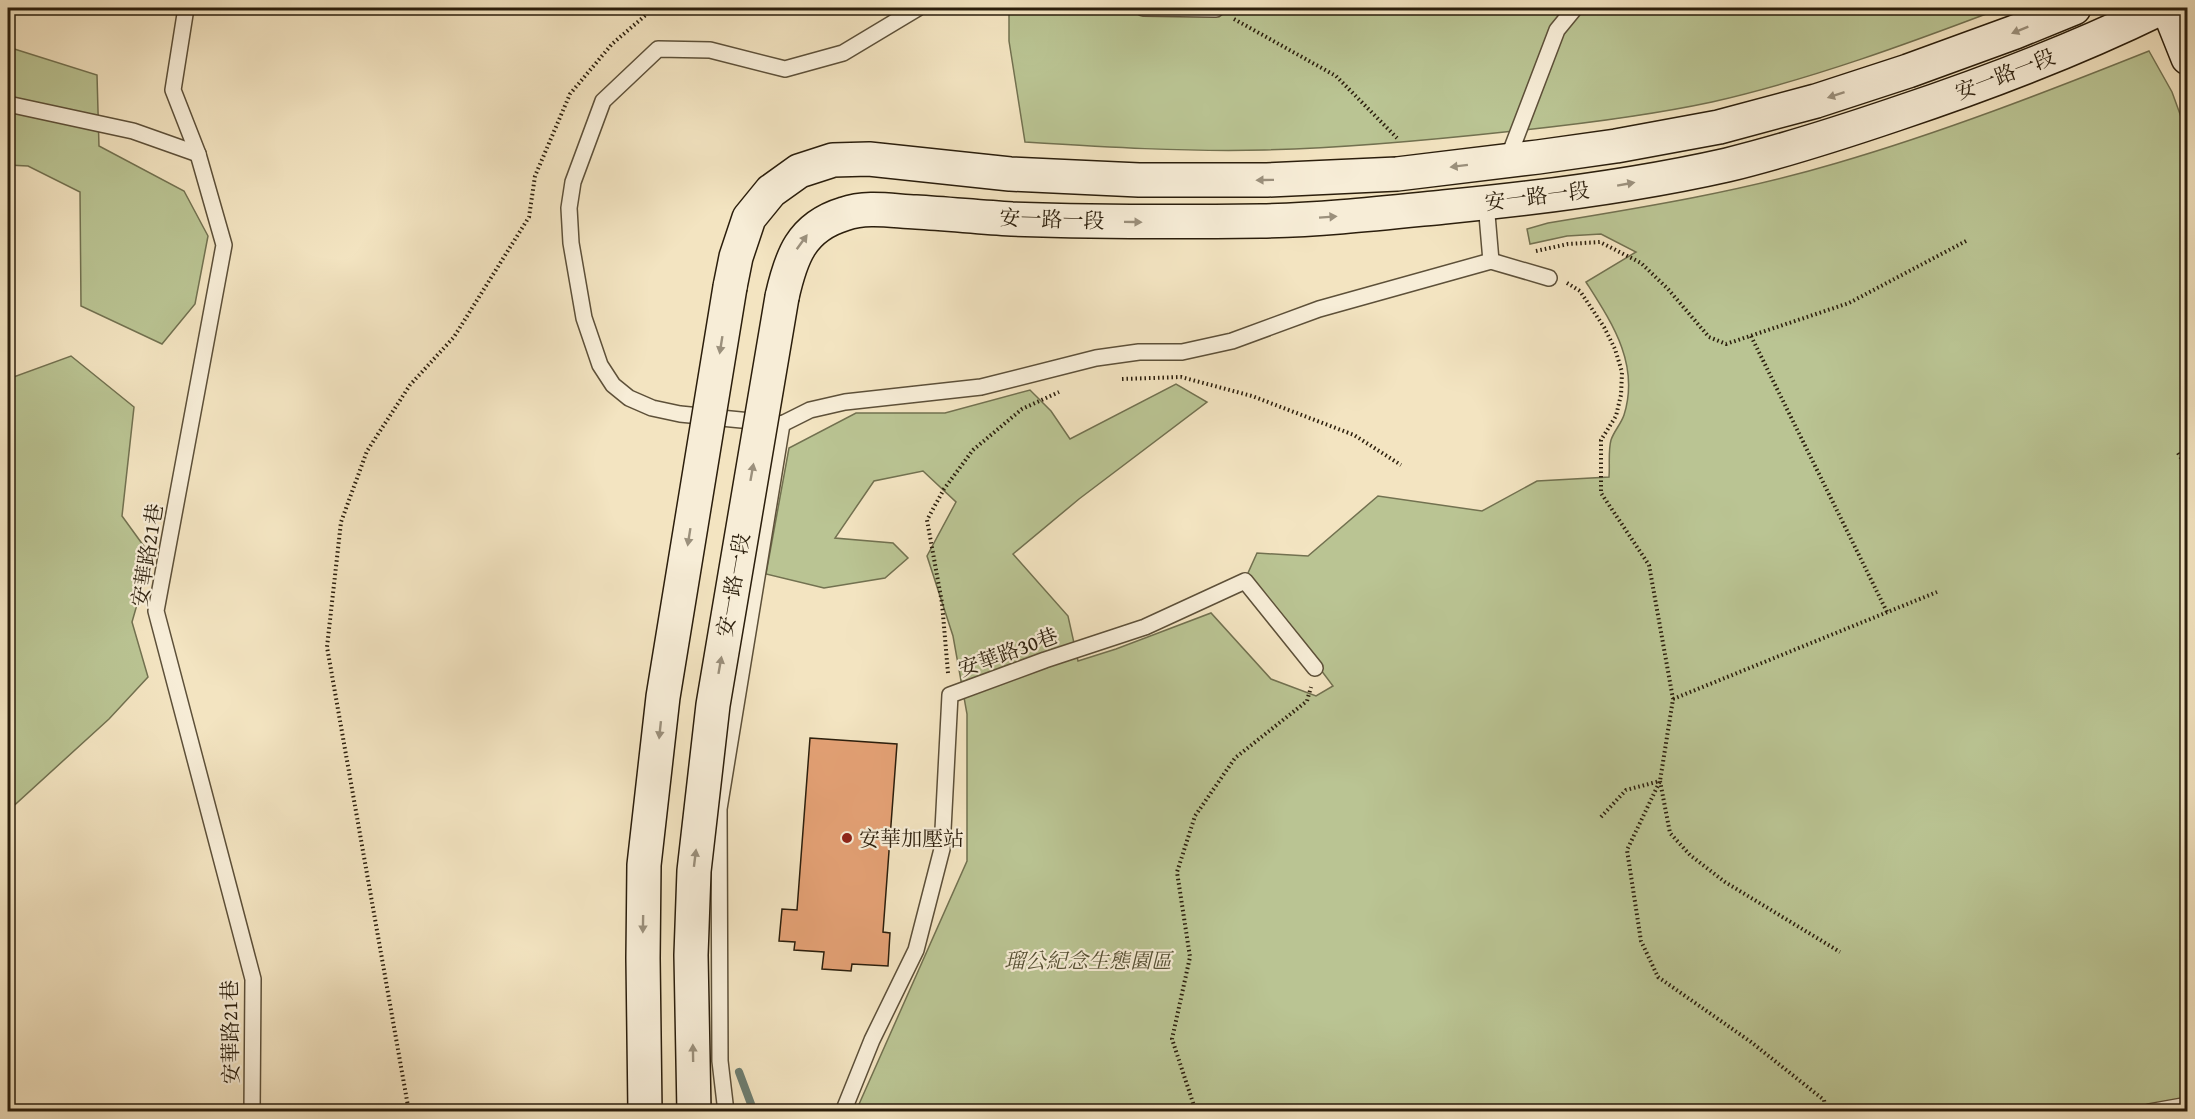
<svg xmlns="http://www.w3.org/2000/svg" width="2195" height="1119" font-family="'Gentium Book Plus','Noto Serif TC',serif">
	<rect width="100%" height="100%" fill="#f3e4c1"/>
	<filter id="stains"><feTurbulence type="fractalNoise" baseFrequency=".00333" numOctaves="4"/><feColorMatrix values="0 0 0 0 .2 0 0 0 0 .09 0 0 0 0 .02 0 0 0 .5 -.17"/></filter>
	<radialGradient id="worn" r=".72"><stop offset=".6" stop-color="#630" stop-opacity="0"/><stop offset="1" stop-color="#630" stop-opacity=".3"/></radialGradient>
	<g fill="#bac493" stroke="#727150" stroke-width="1.5">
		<path d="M 1009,8 L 2002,8 C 1907,44 1812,79 1712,102 C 1647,116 1581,124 1514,131 C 1431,140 1349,148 1265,150 C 1185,152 1105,147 1025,142 L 1009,41 Z"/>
		<path d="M 8,47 L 97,75 L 99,146 L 184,191 L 208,236 L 195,304 L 162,344 L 81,306 L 80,192 L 28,166 L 8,165 Z"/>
		<path d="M 2149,51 L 2172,92 L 2188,136 L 2187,1111 L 856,1111 L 967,861 L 967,714 L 953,636 L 927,556 L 956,502 L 923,471 L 874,481 L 835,538 L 893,543 L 908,558 L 885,578 L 824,588 L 766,574 L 789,448 L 856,413 L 945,413 L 1030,390 L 1051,411 L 1070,439 L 1176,384 L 1207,402 L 1079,499 L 1013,554 L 1068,616 L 1078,661 L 1116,649 L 1211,613 L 1271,679 L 1316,696 L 1333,686 L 1248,573 L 1257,553 L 1308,556 L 1378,496 L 1482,511 L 1537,481 L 1609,477 C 1610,466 1608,451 1611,440 C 1614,431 1621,424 1624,415 C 1640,364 1612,323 1586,282 L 1636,252 L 1601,234 L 1567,236 L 1530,244 L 1527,229 L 1548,223 C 1646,207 1743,191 1837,163 C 1943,132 2046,92 2149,51 Z"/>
		<path d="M 71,356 L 134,407 L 122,516 L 151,556 L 132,622 L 148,677 L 109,719 L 8,811 L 8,379 Z"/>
	</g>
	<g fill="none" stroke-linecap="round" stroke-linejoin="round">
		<path stroke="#6e7e71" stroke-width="8" d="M 739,1072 L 754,1112"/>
	</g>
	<path fill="#e4a175" stroke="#2b1e0c" stroke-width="1.5" d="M 810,738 L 897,744 L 883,932 L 890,933 L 888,966 L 852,964 L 851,971 L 822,969 L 824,952 L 794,950 L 795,942 L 779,941 L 782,909 L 797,910 Z"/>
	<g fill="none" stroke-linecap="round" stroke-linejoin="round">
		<g stroke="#5d5039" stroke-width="18">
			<g id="lane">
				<path d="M 186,8 L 173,90 L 198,154 L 224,245 L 156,611 L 253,979 L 252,1112"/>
				<path d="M 918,8 L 843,53 L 785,69 L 710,50 L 658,49 L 603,101 L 573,182 L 569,208 L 571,243 L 584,318 L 600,365 L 613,385 L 629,398 L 652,408 L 680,414 L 782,424 L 810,410 L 845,402 L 981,387 L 1096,358 L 1139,352 L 1182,352 L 1232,341 L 1319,309 L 1491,261 L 1549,278"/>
				<path d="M 1143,8 L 1216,9"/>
				<path d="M 8,104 L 133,131 L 198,154"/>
				<path d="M 1507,161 L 1557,30 L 1575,8"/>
				<path d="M 1486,203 L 1491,261"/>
				<path d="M 726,1112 L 720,1061 L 719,809 L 782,424"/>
				<path d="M 843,1112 L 872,1040 L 916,950 L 942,849 L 950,695 L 1045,660 L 1145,627 L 1245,581 L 1315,668"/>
				<path d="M 2149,1112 L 2188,1105"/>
			</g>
		</g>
		<g stroke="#2b1e0c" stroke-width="36">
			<g id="secondary">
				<path d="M 2168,8 L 2188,58"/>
				<path d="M 730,287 L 736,257 L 749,218 L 771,191 L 799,171 L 833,160 L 869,159 L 1010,174 L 1139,180 L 1267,180 L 1397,174 L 1538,157 L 1616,146 L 1719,127 L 1816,101 L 1908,71 L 2015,32 L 2074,8"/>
				<path d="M 782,297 C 791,257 801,227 844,214 C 867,206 892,211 916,212 C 948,214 980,217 1012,219 C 1095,222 1178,222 1261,221 C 1322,220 1384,213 1444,207 C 1539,198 1634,186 1727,165 C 1784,151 1840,133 1896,114 C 1986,84 2075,50 2161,8"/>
			</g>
		</g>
		<g stroke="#2b1e0c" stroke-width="4" stroke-dasharray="1.5 3" stroke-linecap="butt">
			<path d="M 1234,19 L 1336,76 L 1397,138"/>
			<path d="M 1536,251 L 1568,244 L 1600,242 L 1641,263 L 1668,289 L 1709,337 L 1726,344 L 1849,303 L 1966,241"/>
			<path d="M 1567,283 L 1580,291 L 1604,327 L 1615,349 L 1622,372 L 1621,395 L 1616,416 L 1601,440 L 1601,493 L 1649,565 L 1673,699 L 1660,781 L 1627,850 L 1641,941 L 1658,977 L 1751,1042 L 1824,1100 L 1826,1112"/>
			<path d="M 1751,336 L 1887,612"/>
			<path d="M 1122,379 L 1181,377 L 1252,396 L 1354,435 L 1401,465"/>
			<path d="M 2178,453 L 2188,469"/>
			<path d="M 948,673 L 942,603 L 927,520 L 944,489 L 973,450 L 1022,409 L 1059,392"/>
			<path d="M 1673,699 L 1937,592"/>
			<path d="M 1601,817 L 1626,790 L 1660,781 L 1670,833 L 1690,855 L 1725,882 L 1840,952"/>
			<path d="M 1932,1110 L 1960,1112"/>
			<path d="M 409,1112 L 327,647 L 341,522 L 367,451 L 410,385 L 454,337 L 529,217 L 535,176 L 570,94 L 612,44 L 654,8"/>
			<path d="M 1196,1112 L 1172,1039 L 1190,957 L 1177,872 L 1195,816 L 1235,758 L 1307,701 L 1311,687"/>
		</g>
		<use href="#lane" stroke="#f7edd7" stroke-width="15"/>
		<use href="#secondary" stroke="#f7edd7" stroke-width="33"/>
		<g stroke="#2b1e0c" stroke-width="36" stroke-linecap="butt">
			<g id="secondary-bridge">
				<path d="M 645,1112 L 643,958 L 644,865 L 663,697 L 730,287"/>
				<path d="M 694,1112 L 691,955 L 694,871 L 713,705 L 782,297"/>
			</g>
		</g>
		<use href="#secondary-bridge" stroke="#f7edd7" stroke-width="33"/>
	</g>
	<defs><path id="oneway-solid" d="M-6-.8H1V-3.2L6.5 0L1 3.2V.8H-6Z" transform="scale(1.5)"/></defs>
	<g fill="#9b907c">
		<use href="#oneway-solid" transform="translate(2020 30) rotate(158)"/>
		<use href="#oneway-solid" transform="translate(1836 95) rotate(162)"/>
		<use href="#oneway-solid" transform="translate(1459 166) rotate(173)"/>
		<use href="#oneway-solid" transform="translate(1265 180) rotate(179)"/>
		<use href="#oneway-solid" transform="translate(1626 184) rotate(-10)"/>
		<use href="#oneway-solid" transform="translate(1328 217) rotate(-4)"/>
		<use href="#oneway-solid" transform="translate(1133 222) rotate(1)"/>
		<use href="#oneway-solid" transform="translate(802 242) rotate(-54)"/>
		<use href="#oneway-solid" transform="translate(721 345) rotate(99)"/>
		<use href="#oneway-solid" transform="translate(752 472) rotate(-80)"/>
		<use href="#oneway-solid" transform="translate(689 537) rotate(99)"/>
		<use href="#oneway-solid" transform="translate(720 665) rotate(-80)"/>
		<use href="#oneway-solid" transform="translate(660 730) rotate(96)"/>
		<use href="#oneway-solid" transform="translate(695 858) rotate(-83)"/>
		<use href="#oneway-solid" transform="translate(643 924) rotate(91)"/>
		<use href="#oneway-solid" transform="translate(693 1053) rotate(-91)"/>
	</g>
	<circle fill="#8f2418" stroke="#f7edd7" stroke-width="2" cx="847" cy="838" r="6"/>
	<g text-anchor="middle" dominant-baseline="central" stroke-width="4.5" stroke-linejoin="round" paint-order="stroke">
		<g font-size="21" fill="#2b1e0c" stroke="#f7edd7">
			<text transform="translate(2005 74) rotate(-21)">安一路一段</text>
			<text transform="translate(1537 196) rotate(-7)">安一路一段</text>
			<text transform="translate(1052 219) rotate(2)">安一路一段</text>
			<text transform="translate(147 555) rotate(-81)">安華路21巷</text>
			<text transform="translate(733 585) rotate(-80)">安一路一段</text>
			<text transform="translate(1008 652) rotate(-20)">安華路30巷</text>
			<text transform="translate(230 1032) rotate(-91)">安華路21巷</text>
		</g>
		<g font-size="21" fill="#2b1e0c" stroke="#f7edd7" text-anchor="start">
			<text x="859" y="838">安華加壓站</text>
		</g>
		<g font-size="21" font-style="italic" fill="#565034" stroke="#f7edd7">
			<text x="1088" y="960">瑠公紀念生態園區</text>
		</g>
	</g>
	<rect width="2195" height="1119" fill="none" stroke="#f3e4c1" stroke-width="30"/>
	<rect x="9" y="9" width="2177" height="1101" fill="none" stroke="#2b1e0c" stroke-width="3"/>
	<rect x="15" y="15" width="2165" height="1089" fill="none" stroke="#2b1e0c" stroke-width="1.5"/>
	<rect width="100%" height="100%" filter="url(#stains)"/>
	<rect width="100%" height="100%" fill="url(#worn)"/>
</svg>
